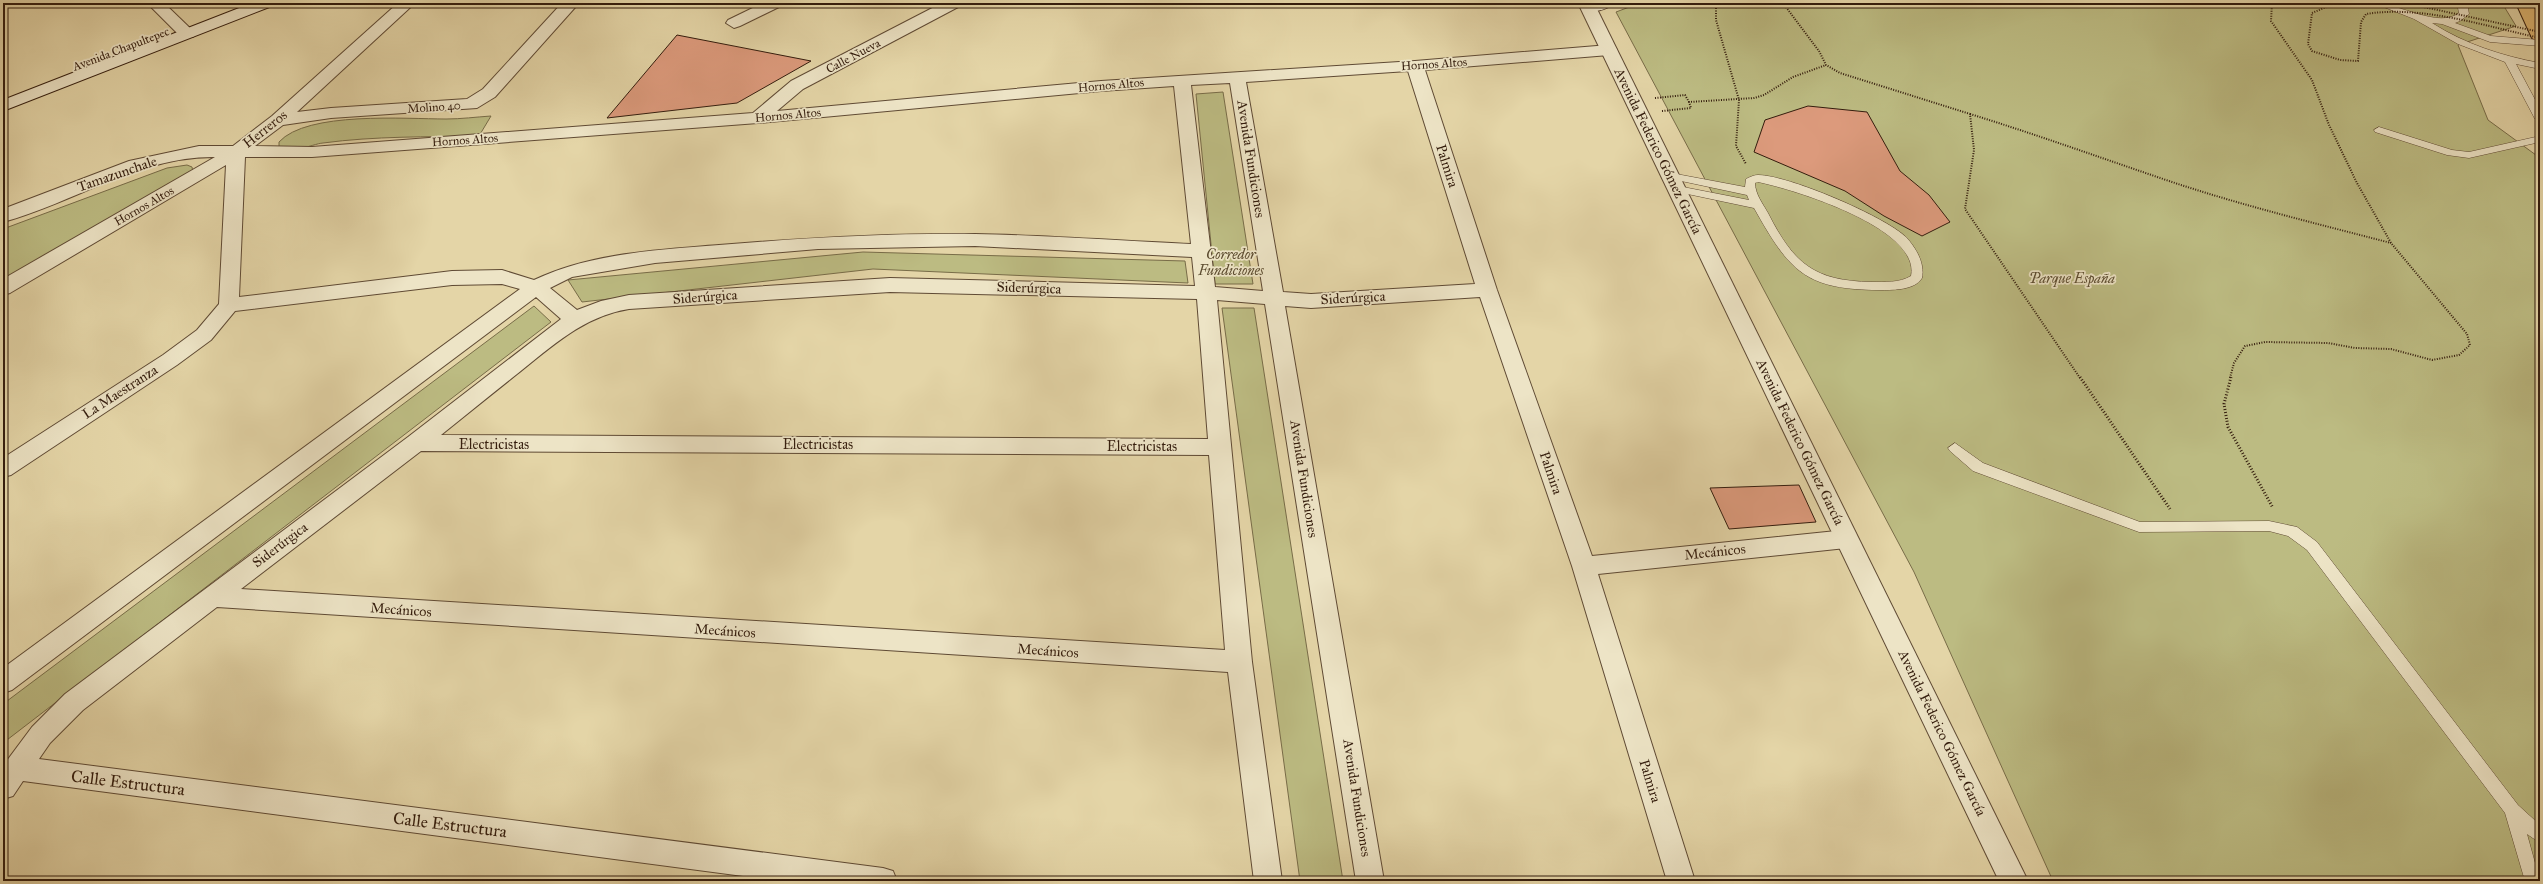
<svg xmlns="http://www.w3.org/2000/svg" width="2543" height="884" font-family="'IM FELL Great Primer',serif">
	<rect width="100%" height="100%" fill="#e4d5a7"/>
	<filter id="stains"><feTurbulence type="fractalNoise" baseFrequency=".005" numOctaves="4"/><feColorMatrix values="0 0 0 0 .2 0 0 0 0 .09 0 0 0 0 .02 0 0 0 .5 -.17"/></filter>
	<radialGradient id="worn" r=".72"><stop offset=".6" stop-color="#630" stop-opacity="0"/><stop offset="1" stop-color="#630" stop-opacity=".3"/></radialGradient>
	<g fill="#bcbb82" stroke="#786c48">
		<path d="M 1640,3 L 2502,3 L 2516,26 L 2458,45 L 2488,120 L 2540,158 L 2540,881 L 2053,881 L 1914,572 L 1616,12 Z"/>
		<path d="M 1223,92 L 1253,284 L 1215,284 L 1196,94 Z"/>
		<path d="M 491,116 L 479,136 C 427,137 375,136 323,143 C 312,144 288,156 279,146 L 279,142 C 307,111 406,119 446,119 C 461,119 476,117 491,116 Z"/>
		<path d="M 187,165 L 192,167 L 193,172 L 3,282 L 3,229 L 167,168 Z"/>
		<path d="M 863,252 L 1185,261 L 1188,283 L 873,269 L 582,302 L 568,280 Z"/>
		<path d="M 534,306 L 551,322 L 3,743 L 3,704 Z"/>
		<path d="M 1222,308 L 1254,308 L 1343,881 L 1300,881 Z"/>
	</g>
	<g fill="#dc9a7c" stroke="#331c0d">
		<path d="M 677,35 L 811,61 L 737,103 L 607,118 Z"/>
		<path d="M 1808,106 L 1867,112 L 1900,171 L 1929,195 L 1950,222 L 1922,236 L 1884,216 L 1845,191 L 1754,152 L 1765,120 Z"/>
		<path d="M 1799,485 L 1816,522 L 1729,529 L 1710,488 Z"/>
	</g>
	<g fill="none" stroke-linecap="round" stroke-linejoin="round">
		<g stroke="#5f4a34" stroke-width="1">
			<g id="service">
				<path d="M 2374,3 C 2399,3 2438,29 2459,13 L 2457,3 L 2467,3 L 2469,14 L 2460,21 L 2455,23 L 2491,36 L 2540,40 L 2540,46 L 2490,42 L 2442,24 L 2432,23 C 2465,44 2502,56 2540,63 L 2540,69 L 2516,64 L 2540,109 L 2540,122 L 2535,119 L 2505,62 L 2458,44 L 2414,19 Z"/>
				<path d="M 2379,127 L 2452,150 L 2469,152 L 2540,136 L 2540,142 L 2469,158 L 2447,155 L 2375,132 L 2374,130 Z"/>
				<path d="M 1671,173 L 1745,187 L 1746,179 C 1750,177 1754,175 1758,175 C 1788,175 1884,216 1906,237 C 1916,248 1925,263 1922,278 C 1915,290 1894,290 1882,290 C 1805,290 1790,272 1754,208 L 1678,192 L 1673,189 L 1678,186 L 1749,200 L 1747,195 L 1667,178 L 1666,176 ZM 1758,182 C 1793,189 1921,228 1911,276 C 1899,283 1885,282 1872,282 C 1814,281 1794,264 1768,213 C 1763,204 1755,194 1755,183 Z"/>
				<path d="M 1955,443 L 1983,463 L 2140,522 L 2269,521 L 2297,527 L 2317,542 L 2518,805 L 2540,825 L 2540,843 L 2527,834 L 2540,881 L 2525,881 L 2505,813 L 2307,550 L 2288,536 L 2269,531 L 2139,532 L 1973,471 L 1950,451 L 1948,448 Z"/>
			</g>
		</g>
		<g stroke="#5f4a34" stroke-width="2">
			<g id="minor">
				<path d="M 147,3 L 164,3 L 193,31 L 195,34 L 193,37 L 181,37 Z"/>
				<path d="M 398,3 L 415,3 L 297,112 L 331,108 L 467,99 L 483,89 L 562,3 L 579,3 L 495,97 L 477,108 L 331,118 L 283,125 L 255,146 L 312,147 L 753,113 L 791,81 L 942,3 L 962,3 L 960,6 L 803,89 L 777,111 L 1101,81 L 1415,61 L 1609,45 L 1615,47 L 1617,50 L 1609,55 L 1425,70 L 1497,290 L 1592,556 L 1846,530 L 1854,532 L 1858,539 L 1854,546 L 1846,548 L 1598,574 L 1695,881 L 1667,881 L 1572,566 L 1480,297 L 1311,308 L 1285,306 L 1384,881 L 1356,881 L 1265,304 L 1217,300 L 1252,662 L 1282,881 L 1254,881 L 1228,672 L 217,607 L 83,710 L 50,743 L 39,759 L 883,868 L 893,871 L 897,881 L 781,881 L 23,781 L 13,796 L 3,799 L 3,766 L 32,727 L 65,694 L 408,437 L 561,319 L 536,297 L 12,690 L 3,693 L 3,668 L 520,289 L 502,284 L 452,285 L 235,311 L 211,340 L 177,365 L 11,475 L 3,477 L 3,458 L 163,355 L 197,330 L 219,304 L 226,165 L 10,293 L 3,295 L 3,279 L 215,157 C 139,156 74,203 3,222 L 3,209 L 129,161 L 199,146 L 233,146 L 272,116 ZM 1408,71 L 1475,284 L 1311,294 L 1283,292 L 1246,82 ZM 1230,83 L 1263,291 L 1215,287 L 1191,85 ZM 1174,86 L 1191,244 C 1119,241 1047,235 975,234 C 890,233 804,238 719,245 C 657,250 591,253 534,280 L 502,270 L 452,271 L 239,297 L 245,157 L 312,157 L 758,123 L 1101,91 ZM 975,246 L 1192,257 L 1195,286 L 890,278 L 629,295 L 601,301 L 577,310 L 550,288 L 572,277 L 655,263 L 818,249 ZM 890,292 L 1197,299 L 1208,439 L 441,435 C 466,415 492,394 517,374 C 552,346 584,316 629,309 ZM 421,451 L 1209,455 L 1225,650 L 241,589 Z"/>
				<path d="M 763,3 L 783,3 L 781,6 L 740,26 L 734,28 L 726,23 L 728,20 Z"/>
				<path d="M 1589,3 L 1613,3 C 1608,10 1592,13 1583,11 L 1581,8 Z"/>
			</g>
		</g>
		<g stroke="#5f4a34" stroke-width="2">
			<path id="tertiary" d="M 1578,3 L 1594,3 L 2028,881 L 1999,881 Z"/>
		</g>
		<g stroke="#331c0d" stroke-width="2">
			<path id="secondary" d="M 252,3 L 274,3 L 272,6 L 3,111 L 3,100 Z"/>
		</g>
		<g stroke="#331c0d" stroke-width="2">
			<path id="trunk" d="M 2516,3 L 2532,3 L 2540,21 L 2540,43 L 2532,38 Z"/>
		</g>
		<g stroke="#331c0d" stroke-width="2" stroke-dasharray="1 1.5" stroke-linecap="butt">
			<path d="M 1716,3 L 1716,20 L 1739,100 L 1736,146 L 1746,164"/>
			<path d="M 1783,3 L 1819,51 L 1826,65 L 1840,73 L 1970,114 L 1974,150 L 1965,209 L 2080,378"/>
			<path d="M 1655,98 L 1685,95 L 1689,102"/>
			<path d="M 1662,111 L 1691,108 L 1689,102 L 1754,98 L 1764,95 L 1793,77 L 1826,65"/>
			<path d="M 1970,114 C 2038,135 2104,159 2172,182 C 2244,206 2318,224 2391,243"/>
			<path d="M 2230,378 L 2234,363 L 2245,346 L 2265,342 L 2328,343 L 2355,348 L 2391,349 L 2432,360 L 2459,355 L 2470,345 L 2467,334 L 2391,243 L 2357,183 L 2329,125 L 2312,80 L 2271,21 L 2272,3"/>
		</g>
		<g stroke="#331c0d" stroke-width="3" stroke-dasharray="1 2" stroke-linecap="butt">
			<path d="M 2080,377 L 2170,509"/>
			<path d="M 2231,377 L 2224,404 L 2228,427 L 2273,508"/>
		</g>
		<use href="#service" fill="#ede4c6" fill-rule="evenodd"/>
		<use href="#minor" fill="#ede4c6" fill-rule="evenodd"/>
		<use href="#tertiary" fill="#ede4c6" fill-rule="evenodd"/>
		<use href="#secondary" fill="#ede4c6" fill-rule="evenodd"/>
		<use href="#trunk" fill="#e2ba74" fill-rule="evenodd"/>
		<g stroke="#331c0d" stroke-width="2" stroke-dasharray="1 1.5" stroke-linecap="butt">
			<path d="M 2336,3 L 2312,13 L 2308,44 L 2312,51 L 2340,60 L 2358,61 L 2361,22 L 2366,14 C 2423,5 2484,26 2540,38"/>
			<path d="M 2405,3 L 2540,32"/>
		</g>
	</g>
	<g text-anchor="middle" dominant-baseline="central" stroke-width="3.5" stroke-linejoin="round" paint-order="stroke">
		<g font-size="12" fill="#331c0d" stroke="#ede4c6">
			<text transform="translate(121 49) rotate(-21)">Avenida Chapultepec</text>
			<text transform="translate(853 56) rotate(-28)">Calle Nueva</text>
			<text transform="translate(1434 64) rotate(-4)">Hornos Altos</text>
			<text transform="translate(1111 85) rotate(-5)">Hornos Altos</text>
			<text transform="translate(434 107) rotate(-4)">Molino 40</text>
			<text transform="translate(788 115) rotate(-5)">Hornos Altos</text>
			<text transform="translate(465 140) rotate(-4)">Hornos Altos</text>
			<text transform="translate(144 206) rotate(-30)">Hornos Altos</text>
		</g>
		<g font-size="14" fill="#331c0d" stroke="#ede4c6">
			<text transform="translate(265 129) rotate(-38)">Herreros</text>
			<text transform="translate(1658 151) rotate(64)">Avenida Federico Gómez García</text>
			<text transform="translate(1251 159) rotate(81)">Avenida Fundiciones</text>
			<text transform="translate(1447 166) rotate(72)">Palmira</text>
			<text transform="translate(117 174) rotate(-19)">Tamazunchale</text>
			<text transform="translate(1029 288) rotate(2)">Siderúrgica</text>
			<text transform="translate(705 297) rotate(-4)">Siderúrgica</text>
			<text transform="translate(1353 298) rotate(-3)">Siderúrgica</text>
			<text transform="translate(120 392) rotate(-33)">La Maestranza</text>
			<text transform="translate(1800 442) rotate(64)">Avenida Federico Gómez García</text>
			<text x="494" y="444">Electricistas</text>
			<text x="818" y="444">Electricistas</text>
			<text x="1142" y="446">Electricistas</text>
			<text transform="translate(1551 473) rotate(71)">Palmira</text>
			<text transform="translate(1304 479) rotate(81)">Avenida Fundiciones</text>
			<text transform="translate(280 545) rotate(-37)">Siderúrgica</text>
			<text transform="translate(1715 552) rotate(-6)">Mecánicos</text>
			<text transform="translate(401 610) rotate(4)">Mecánicos</text>
			<text transform="translate(725 631) rotate(4)">Mecánicos</text>
			<text transform="translate(1048 651) rotate(4)">Mecánicos</text>
			<text transform="translate(1942 733) rotate(64)">Avenida Federico Gómez García</text>
			<text transform="translate(1650 781) rotate(73)">Palmira</text>
			<text transform="translate(1357 798) rotate(81)">Avenida Fundiciones</text>
		</g>
		<g font-size="14" font-style="italic" fill="#5c4c30" stroke="#ede4c6">
			<text x="1231" y="254">Corredor<tspan x="1231" dy="16">Fundiciones</tspan></text>
			<text x="2072" y="278">Parque España</text>
		</g>
		<g font-size="17" fill="#331c0d" stroke="#ede4c6">
			<text transform="translate(128 783) rotate(7)">Calle Estructura</text>
			<text transform="translate(450 825) rotate(7)">Calle Estructura</text>
		</g>
	</g>
	<rect width="2543" height="884" fill="none" stroke="#e4d5a7" stroke-width="16"/>
	<rect x="4" y="4" width="2535" height="876" fill="none" stroke="#331c0d" stroke-width="2"/>
	<rect x="8" y="8" width="2527" height="868" fill="none" stroke="#331c0d"/>
	<rect width="100%" height="100%" filter="url(#stains)"/>
	<rect width="100%" height="100%" fill="url(#worn)"/>
</svg>
